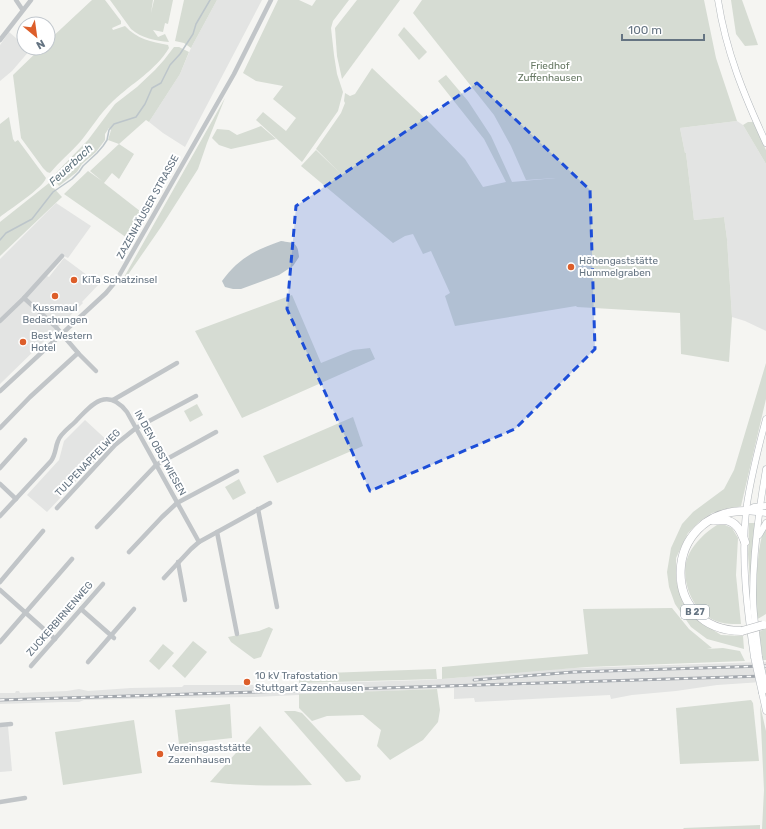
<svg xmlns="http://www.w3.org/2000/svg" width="766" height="829" font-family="Rubik,sans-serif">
	<rect width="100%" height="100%" fill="#f5f5f2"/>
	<g fill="#e3e4e3">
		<path d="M 217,0 L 262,0 L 185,147 L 163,133 L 149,122 L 180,74 L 191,48 Z"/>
		<path d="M 9,32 L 24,45 L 24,48 L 27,48 L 30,50 L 12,71 L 0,81 L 0,45 Z"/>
		<path d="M 737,121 L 743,125 L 766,164 L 766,331 L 745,321 L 732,317 L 727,239 L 724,217 L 694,220 L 686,153 L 685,153 L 680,128 Z"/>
		<path d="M 56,203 L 91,226 L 68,258 L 64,256 L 47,276 L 49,277 L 64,258 L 99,284 L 82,302 L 83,303 L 0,384 L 0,259 Z"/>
		<path d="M 85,420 L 111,444 L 47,512 L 27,495 L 59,460 L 64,441 Z"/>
		<path d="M 766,662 L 766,681 L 762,682 L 717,685 L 676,691 L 632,695 L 611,699 L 610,695 L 475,702 L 474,698 L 454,699 L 454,688 L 254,697 L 168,698 L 84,700 L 79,702 L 64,702 L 0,704 L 0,693 L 15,693 L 16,691 L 19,691 L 20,693 L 67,691 L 79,689 L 88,691 L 131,688 L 182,687 L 184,685 L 259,685 L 425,680 L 455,678 L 516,671 L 574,668 Z"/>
		<path d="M 8,726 L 12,771 L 0,772 L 0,727 Z"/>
	</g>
	<g fill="#d6dcd3">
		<path d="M 92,0 L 105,0 L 121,21 L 121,24 L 112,28 L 113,30 L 125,26 C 137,39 151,42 168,45 L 169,48 C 155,71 132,83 113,101 C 100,113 91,129 80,142 C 70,153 59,162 50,173 L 47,172 L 43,168 L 21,138 L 13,75 L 41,48 L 48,48 L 48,41 Z"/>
		<path d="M 110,0 L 153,0 L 151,13 L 154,0 L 173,0 L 168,24 L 165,23 L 163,32 L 153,30 L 158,37 L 165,34 L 169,42 C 156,41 141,38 131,29 Z"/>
		<path d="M 184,0 L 217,0 L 191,48 L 184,43 L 175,41 Z"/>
		<path d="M 278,0 L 299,0 L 312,6 L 316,0 L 349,0 L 333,21 L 331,28 L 334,55 L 337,74 L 343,92 L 338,111 L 302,162 L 256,120 L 263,112 L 286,131 L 296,118 L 273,99 L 283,86 L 256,81 L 243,73 Z"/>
		<path d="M 357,0 L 400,0 L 342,79 L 337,56 L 335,28 Z"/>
		<path d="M 422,0 L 704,0 L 716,58 L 737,121 L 680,128 L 685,153 L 686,153 L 694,220 L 724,217 L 727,239 L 732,317 L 729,362 L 681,354 L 680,313 L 577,307 L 576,306 L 455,326 L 445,296 L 450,293 L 431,251 L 423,254 L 413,234 L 405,236 L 393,243 L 301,166 L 316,150 L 340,173 L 316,149 L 341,113 L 345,103 L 344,101 L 345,93 L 350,96 L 355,94 L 372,68 L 431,124 L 465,159 L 483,187 L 506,182 L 484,139 L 438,81 L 446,75 L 468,101 L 491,136 L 512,182 L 556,178 L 526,180 L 511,146 L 494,115 L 413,13 Z"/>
		<path d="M 731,0 L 742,0 L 758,45 L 745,46 L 736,34 Z"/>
		<path d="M 404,27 L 427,52 L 419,60 L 398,35 Z"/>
		<path d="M 174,47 L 179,47 L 189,52 L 180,74 L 149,122 L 146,120 L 119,144 L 134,154 L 119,179 L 112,173 L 104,183 L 145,215 L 130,240 L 64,194 L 88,171 L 102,181 L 90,171 L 119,144 L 108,140 L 111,130 L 109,128 L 105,134 L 105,140 L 96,152 L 82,164 L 77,172 L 59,186 L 53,178 L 54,175 L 88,140 L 115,104 L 137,87 L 155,70 L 164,60 Z"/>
		<path d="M 225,98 L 207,143 L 198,169 L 161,227 L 125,279 L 123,279 Z"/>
		<path d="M 9,117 L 13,139 L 15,142 L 18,140 L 46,178 C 43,188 10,209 0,217 L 0,124 Z"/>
		<path d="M 748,122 L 753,122 L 766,150 L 766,164 L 743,125 Z"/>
		<path d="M 261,126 L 276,139 L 231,149 L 219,145 L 212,138 L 217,129 L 229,130 L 237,135 Z"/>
		<path d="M 49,183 L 62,197 L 0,256 L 0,222 Z"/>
		<path d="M 292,295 L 321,363 L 353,350 L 370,348 L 375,359 L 242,418 L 195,331 Z"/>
		<path d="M 766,363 L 766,399 L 741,506 L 712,513 L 699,522 L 688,533 L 676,558 L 676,580 L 683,603 L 698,620 L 721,635 L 743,636 L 744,649 L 707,639 L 691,627 L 675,604 L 669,587 L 667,572 L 671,548 L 682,524 L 693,512 L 724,489 L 734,470 Z"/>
		<path d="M 197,404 L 203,415 L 190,422 L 184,411 Z"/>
		<path d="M 353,417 L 363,446 L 277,483 L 263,456 Z"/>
		<path d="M 239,479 L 246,493 L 233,500 L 225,487 Z"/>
		<path d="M 749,523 L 755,523 L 751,598 L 748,554 Z"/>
		<path d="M 717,525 L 725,525 L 732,528 L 738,538 L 736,575 L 741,624 C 730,624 718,624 708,617 C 690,606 679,574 689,554 C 695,542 706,532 717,525 Z"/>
		<path d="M 766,525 L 766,614 L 756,620 C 755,599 756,543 766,525 Z"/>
		<path d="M 672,608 L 689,629 L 712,648 L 707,649 L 723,648 L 740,651 L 745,661 L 587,667 L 442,679 L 442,667 L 588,654 L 583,609 Z"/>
		<path d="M 269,627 L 273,629 L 261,657 L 254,659 L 231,642 L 228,637 L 259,631 Z"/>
		<path d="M 766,628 L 766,660 L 763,660 L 759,632 Z"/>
		<path d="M 193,641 L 207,652 L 185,678 L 172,666 Z"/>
		<path d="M 163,644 L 174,653 L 159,670 L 149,661 Z"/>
		<path d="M 436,669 L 437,679 L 299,683 L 299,674 Z"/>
		<path d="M 437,689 L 440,710 L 438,722 L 423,740 L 390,760 L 377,746 L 381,730 L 363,715 L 327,716 L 312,721 L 299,708 L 299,694 Z"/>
		<path d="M 751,700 L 753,703 L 759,761 L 680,764 L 676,708 Z"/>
		<path d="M 230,704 L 232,738 L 179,744 L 175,710 Z"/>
		<path d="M 760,705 L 766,731 L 766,829 L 762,829 L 764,790 Z"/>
		<path d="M 284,711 L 295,711 L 302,713 L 361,776 L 360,780 L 346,782 Z"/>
		<path d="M 134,720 L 142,773 L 63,785 L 55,732 Z"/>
		<path d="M 260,726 L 312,785 C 278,786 244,786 210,782 Z"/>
		<path d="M 760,825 L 760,829 L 684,829 L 683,828 Z"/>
	</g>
	<path fill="#bcc5ca" d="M 281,241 C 294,243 298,242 299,257 L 293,266 L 279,275 L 241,289 L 233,289 L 225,287 L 222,281 C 239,258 255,250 281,241 Z"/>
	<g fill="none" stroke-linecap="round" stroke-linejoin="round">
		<path stroke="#bcc5ca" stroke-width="1.5" d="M 0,240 L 6,233 L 32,219 L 53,192 L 72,179 L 79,172 L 83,166 L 97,153 L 103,146 L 107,140 L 109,130 L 114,124 L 136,117 L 145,104 L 152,88 L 161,83 L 170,65 L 180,54 L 193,34 L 196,24 L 210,0"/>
		<g stroke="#b3b8bc" stroke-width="7">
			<g id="secondary">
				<path d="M 718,0 C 726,52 744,95 766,143"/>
				<path d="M 746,511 L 754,507 L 766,506"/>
				<path d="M 746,511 L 766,513"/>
				<path d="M 759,535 L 766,523"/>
				<path d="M 754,657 C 747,609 741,560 746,511 C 750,480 758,449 766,419"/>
				<path d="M 759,657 C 757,636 753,616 753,595 C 753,554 759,509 766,469"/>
				<path d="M 762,693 L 766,711"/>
			</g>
		</g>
		<g stroke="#b4b7ba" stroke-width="9">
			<g id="highway">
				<path d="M 712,520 C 716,521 720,520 724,520 C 737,521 741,532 745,542"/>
				<path d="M 742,631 C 657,631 662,510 746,511"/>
			</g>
		</g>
		<g stroke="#c1c5c8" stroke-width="4.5">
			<path d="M 16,0 L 22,9"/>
			<path d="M 0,40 L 31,0"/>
			<path d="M 24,298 L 55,326 L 79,354 L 96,371"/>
			<path d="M 0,321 L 24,298 L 62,256"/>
			<path d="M 0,391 L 106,293 L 116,281 L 234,74 L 271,0"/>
			<path d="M 113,400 L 177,363"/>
			<path d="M 0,428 L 30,397 L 78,353"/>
			<path d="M 0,468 L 25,440"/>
			<path d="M 0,484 L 16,499"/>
			<path d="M 57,508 L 115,445 L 136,428 L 196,396"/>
			<path d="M 258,509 L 277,607"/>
			<path d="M 0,516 L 51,461 C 56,454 55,448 58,441 C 60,434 70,427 75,422 C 91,405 107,386 127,412 L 199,542"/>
			<path d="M 97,527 L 156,465 L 216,432"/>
			<path d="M 217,532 L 237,634"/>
			<path d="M 129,552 L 162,517 L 177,503 L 237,471"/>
			<path d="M 178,562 L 185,600"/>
			<path d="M 164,578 L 191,549 L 199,542 L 270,503"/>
			<path d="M 0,582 L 43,531"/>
			<path d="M 0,590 L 55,639"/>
			<path d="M 81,609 L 114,638"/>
			<path d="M 0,642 L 72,559"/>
			<path d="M 88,662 L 134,609"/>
			<path d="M 31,666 L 103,584"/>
			<path d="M 0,725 L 11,724"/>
			<path d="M 0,802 L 25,798"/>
		</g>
		<use href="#secondary" stroke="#fff" stroke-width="6"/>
		<use href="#highway" stroke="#fff" stroke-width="8"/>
		<g stroke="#a2a7ad" stroke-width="3">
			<g id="rail">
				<path d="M 474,680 L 574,672 L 766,666"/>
				<path d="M 0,700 L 766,676"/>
			</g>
		</g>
		<use href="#rail" stroke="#fff" stroke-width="1.5" stroke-dasharray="4.5" stroke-linecap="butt"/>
		<g stroke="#b3b8bc" stroke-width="7" stroke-linecap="butt">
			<g id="secondary-bridge">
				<path d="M 754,657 L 762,693"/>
				<path d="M 759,657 L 766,690"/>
			</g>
		</g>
		<g stroke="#b4b7ba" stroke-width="9" stroke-linecap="butt">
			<path id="highway-bridge" d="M 742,631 L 763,625"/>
		</g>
		<use href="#secondary-bridge" stroke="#fff" stroke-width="6"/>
		<use href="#highway-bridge" stroke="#fff" stroke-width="8"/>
	</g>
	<path fill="#1d4ed8" fill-opacity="0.2" stroke="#1d4ed8" stroke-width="3" stroke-dasharray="8 5" stroke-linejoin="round" d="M 477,83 L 590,190 L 595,349 L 515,429 L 370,491 L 287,309 L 296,206 Z"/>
	<g fill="#dd5e2a" stroke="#fff" stroke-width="1.5">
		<circle cx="571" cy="267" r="4"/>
		<circle cx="74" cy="280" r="4"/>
		<circle cx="55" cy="296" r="4"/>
		<circle cx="23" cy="342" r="4"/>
		<circle cx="247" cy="682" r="4"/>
		<circle cx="160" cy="754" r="4"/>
	</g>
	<g text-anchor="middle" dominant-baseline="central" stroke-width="4" stroke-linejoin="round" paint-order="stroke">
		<rect fill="#fff" stroke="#939ea8" stroke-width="1" x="681" y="605" width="28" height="14" rx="3"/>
		<g font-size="9" font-weight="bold" fill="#657482">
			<text x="695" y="612">B 27</text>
		</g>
		<g font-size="10" fill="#677964" stroke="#fff">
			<text x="550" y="66">Friedhof<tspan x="550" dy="12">Zuffenhausen</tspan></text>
		</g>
		<g font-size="10" fill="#657482" stroke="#fff">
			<text transform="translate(148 207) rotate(-61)">ZAZENHÄUSER STRASSE</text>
			<text transform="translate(160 453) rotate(61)">IN DEN OBSTWIESEN</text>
			<text transform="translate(88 463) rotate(-46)">TULPENAPFELWEG</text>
			<text transform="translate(60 619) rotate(-49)">ZUCKERBIRNENWEG</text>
		</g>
		<g font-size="10" fill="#657482" stroke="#fff" text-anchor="start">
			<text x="579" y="261">Höhengaststätte<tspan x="579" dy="12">Hummelgraben</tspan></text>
			<text x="82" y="280">KiTa Schatzinsel</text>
			<text x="55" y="308" text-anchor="middle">Kussmaul<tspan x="55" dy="12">Bedachungen</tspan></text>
			<text x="31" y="336">Best Western<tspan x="31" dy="12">Hotel</tspan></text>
			<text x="255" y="676">10 kV Trafostation<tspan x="255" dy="12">Stuttgart Zazenhausen</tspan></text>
			<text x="168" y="748">Vereinsgaststätte<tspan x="168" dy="12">Zazenhausen</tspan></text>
		</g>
		<g font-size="11" font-style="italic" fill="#61757f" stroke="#fff">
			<text transform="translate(71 165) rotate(-43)">Feuerbach</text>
		</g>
	</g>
	<g transform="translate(36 36) rotate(151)"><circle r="19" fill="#ffffff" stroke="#c1c7cd"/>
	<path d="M0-3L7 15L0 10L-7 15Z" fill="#dd5e2a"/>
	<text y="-6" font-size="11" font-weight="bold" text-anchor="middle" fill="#657482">N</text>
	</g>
	<path d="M622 34v6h82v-6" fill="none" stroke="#657482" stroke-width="2"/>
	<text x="628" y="34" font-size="12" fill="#657482" stroke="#ffffff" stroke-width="3" paint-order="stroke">100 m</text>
</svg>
